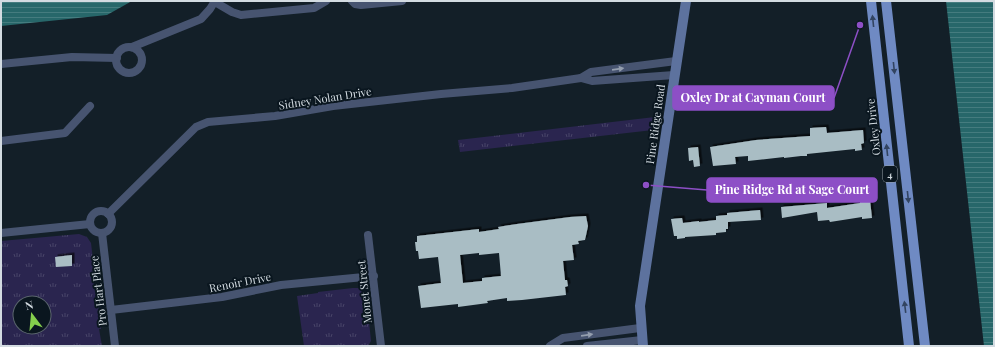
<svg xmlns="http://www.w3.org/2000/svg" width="995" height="347" font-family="'Playfair Display',serif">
	<defs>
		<pattern id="park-tufts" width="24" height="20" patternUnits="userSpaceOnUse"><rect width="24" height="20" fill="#2a254f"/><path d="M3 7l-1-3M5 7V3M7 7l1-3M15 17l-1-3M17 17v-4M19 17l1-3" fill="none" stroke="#484468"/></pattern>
		<pattern id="water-rules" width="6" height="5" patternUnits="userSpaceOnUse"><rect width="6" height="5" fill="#27676a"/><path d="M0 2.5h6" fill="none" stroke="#457c7f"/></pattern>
		<filter id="shadow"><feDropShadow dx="2.5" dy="-2.5" stdDeviation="0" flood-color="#0009"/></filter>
	</defs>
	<rect width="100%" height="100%" fill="#131f28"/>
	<g fill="url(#park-tufts)" fill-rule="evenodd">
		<path d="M 655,117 L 653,130 L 460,152 L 458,140 Z"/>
		<path d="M 79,234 L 87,237 L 91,243 L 101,329 L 99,329 L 102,346 L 1,346 L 1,241 ZM 20,303 L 44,303 L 44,327 L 20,327 Z"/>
		<path d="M 353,288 L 360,288 L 366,293 L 371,341 L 368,346 L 304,346 L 297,296 L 318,293 L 318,292 Z"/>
	</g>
	<g fill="url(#water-rules)">
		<path d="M 1,1 L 132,1 L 107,15 L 1,26 Z"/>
		<path d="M 946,1 L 994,1 L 994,346 L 984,346 Z"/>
	</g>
	<g fill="#a9bdc4" fill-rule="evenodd" filter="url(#shadow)">
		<path d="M 826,127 L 827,133 L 863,130 L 864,143 L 861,144 L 862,150 L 855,151 L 855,149 L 807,154 L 807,156 L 801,156 L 784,158 L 784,157 L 748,161 L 748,156 L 735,157 L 736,164 L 713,166 L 710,147 L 756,140 L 810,136 L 810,128 Z"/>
		<path d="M 698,147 L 700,166 L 694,167 L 693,160 L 689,161 L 688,148 Z"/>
		<path d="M 870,200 L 872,218 L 862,219 L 862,217 L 830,222 L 829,220 L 818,221 L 817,212 L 782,218 L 781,207 L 827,203 L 827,208 L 860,203 L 860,201 Z"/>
		<path d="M 760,210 L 761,220 L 728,222 L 728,229 L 726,229 L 726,232 L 716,233 L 716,235 L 685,237 L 685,238 L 677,239 L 677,236 L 674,236 L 671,219 L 682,218 L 683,223 L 699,221 L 699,222 L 716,220 L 716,216 L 727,215 L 727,213 Z"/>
		<path d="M 586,216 L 588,226 L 585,240 L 578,241 L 579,244 L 572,245 L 574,260 L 563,261 L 565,280 L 567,280 L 568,286 L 565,287 L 566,295 L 522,300 L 507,301 L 507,298 L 487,301 L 488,303 L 458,307 L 458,304 L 421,308 L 418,286 L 441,283 L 438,257 L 419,259 L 418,251 L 416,251 L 415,242 L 417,242 L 417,236 L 479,229 L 479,232 L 499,229 L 498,227 L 517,224 L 570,217 ZM 479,253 L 479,255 L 499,253 L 501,276 L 482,278 L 482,281 L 463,283 L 460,255 Z"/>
		<path d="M 72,255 L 72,266 L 56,267 L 55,257 Z"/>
	</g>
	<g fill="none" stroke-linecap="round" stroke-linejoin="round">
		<g stroke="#475470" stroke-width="8">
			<path d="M 352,1 L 355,4 L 361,5 L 402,1"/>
			<path d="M 215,2 L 232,12 L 241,15 L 314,8 L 326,1"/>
			<path d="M 132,47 L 201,19 L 210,9 L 215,1"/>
			<circle cx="129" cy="60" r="13"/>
			<path d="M 1,64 L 72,57 L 117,58"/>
			<path d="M 581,78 L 592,81 L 674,75"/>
			<path d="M 1,141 L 65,133 L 90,106"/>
			<circle cx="101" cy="222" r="11"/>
			<path d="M 108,214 L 196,127 L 208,122 L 275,116 L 333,106 L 441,94 L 512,88 L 581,78 L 591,72 L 676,61"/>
			<path d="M 1,233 L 90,224"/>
			<path d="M 102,233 L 115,346"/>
			<path d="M 368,235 L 381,346"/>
			<path d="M 111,310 L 222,297 L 281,285 L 374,276"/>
			<path d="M 550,346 L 563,338 L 640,328"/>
			<path d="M 587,346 L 642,340"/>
		</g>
		<path stroke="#5d729e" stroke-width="10" d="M 643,346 L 640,306 L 686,1"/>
		<g stroke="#6f8ac3" stroke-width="10">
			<path d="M 871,1 L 909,346"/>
			<path d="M 886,1 L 925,346"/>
		</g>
	</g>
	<defs><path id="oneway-solid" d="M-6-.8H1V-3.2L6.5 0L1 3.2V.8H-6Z"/></defs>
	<g fill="#324461">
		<use href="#oneway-solid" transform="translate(873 21) rotate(-96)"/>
		<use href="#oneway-solid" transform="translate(894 68) rotate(84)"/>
		<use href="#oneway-solid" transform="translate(887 150) rotate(-96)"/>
		<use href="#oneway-solid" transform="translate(908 197) rotate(84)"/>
		<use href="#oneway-solid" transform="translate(905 307) rotate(-97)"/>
	</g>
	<g fill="#949eae">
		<use href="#oneway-solid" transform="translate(618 69) rotate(-8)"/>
		<use href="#oneway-solid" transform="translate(587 335) rotate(-8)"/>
	</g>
	<g text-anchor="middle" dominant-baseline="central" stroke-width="4" stroke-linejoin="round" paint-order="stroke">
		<rect fill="#0a161f" stroke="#97a0a7" stroke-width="1" x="883" y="166" width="14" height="16" rx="3"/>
		<g font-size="10" font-weight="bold" fill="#d3dbe1">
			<text x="890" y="174">4</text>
		</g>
		<g font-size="11" fill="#d3dbe1" stroke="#0a161f">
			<text transform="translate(325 98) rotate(-9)">Sidney Nolan Drive</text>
			<text transform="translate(655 124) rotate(-82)">Pine Ridge Road</text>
			<text transform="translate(873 127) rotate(-96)">Oxley Drive</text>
			<text transform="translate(240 282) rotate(-11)">Renoir Drive</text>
			<text transform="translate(98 291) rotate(-97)">Pro Hart Place</text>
			<text transform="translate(364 292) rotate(-96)">Monet Street</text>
		</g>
	</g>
	<path fill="none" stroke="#8d4fc6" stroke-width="1.5" d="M860 25L834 98M646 185L707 190"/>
	<g fill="#8d4fc6" stroke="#0a161f" stroke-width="1.5">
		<circle cx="860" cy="25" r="4"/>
		<circle cx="646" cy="185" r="4"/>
	</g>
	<g fill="#8d4fc6" stroke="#8d4fc6" stroke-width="1.5">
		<rect x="673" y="86" width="161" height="24" rx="4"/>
		<rect x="707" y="178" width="170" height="24" rx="4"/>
	</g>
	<g font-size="12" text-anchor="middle" font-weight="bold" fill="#fff">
		<text x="753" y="102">Oxley Dr at Cayman Court</text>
		<text x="792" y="194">Pine Ridge Rd at Sage Court</text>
	</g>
	<rect width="995" height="347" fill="none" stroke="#d3dbe1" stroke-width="4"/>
	<g transform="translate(32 315) rotate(344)"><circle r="19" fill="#0a161f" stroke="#5a656d"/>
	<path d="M0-3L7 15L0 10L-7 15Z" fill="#85cf4d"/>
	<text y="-6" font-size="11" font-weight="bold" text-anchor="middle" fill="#d3dbe1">N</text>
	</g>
</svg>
